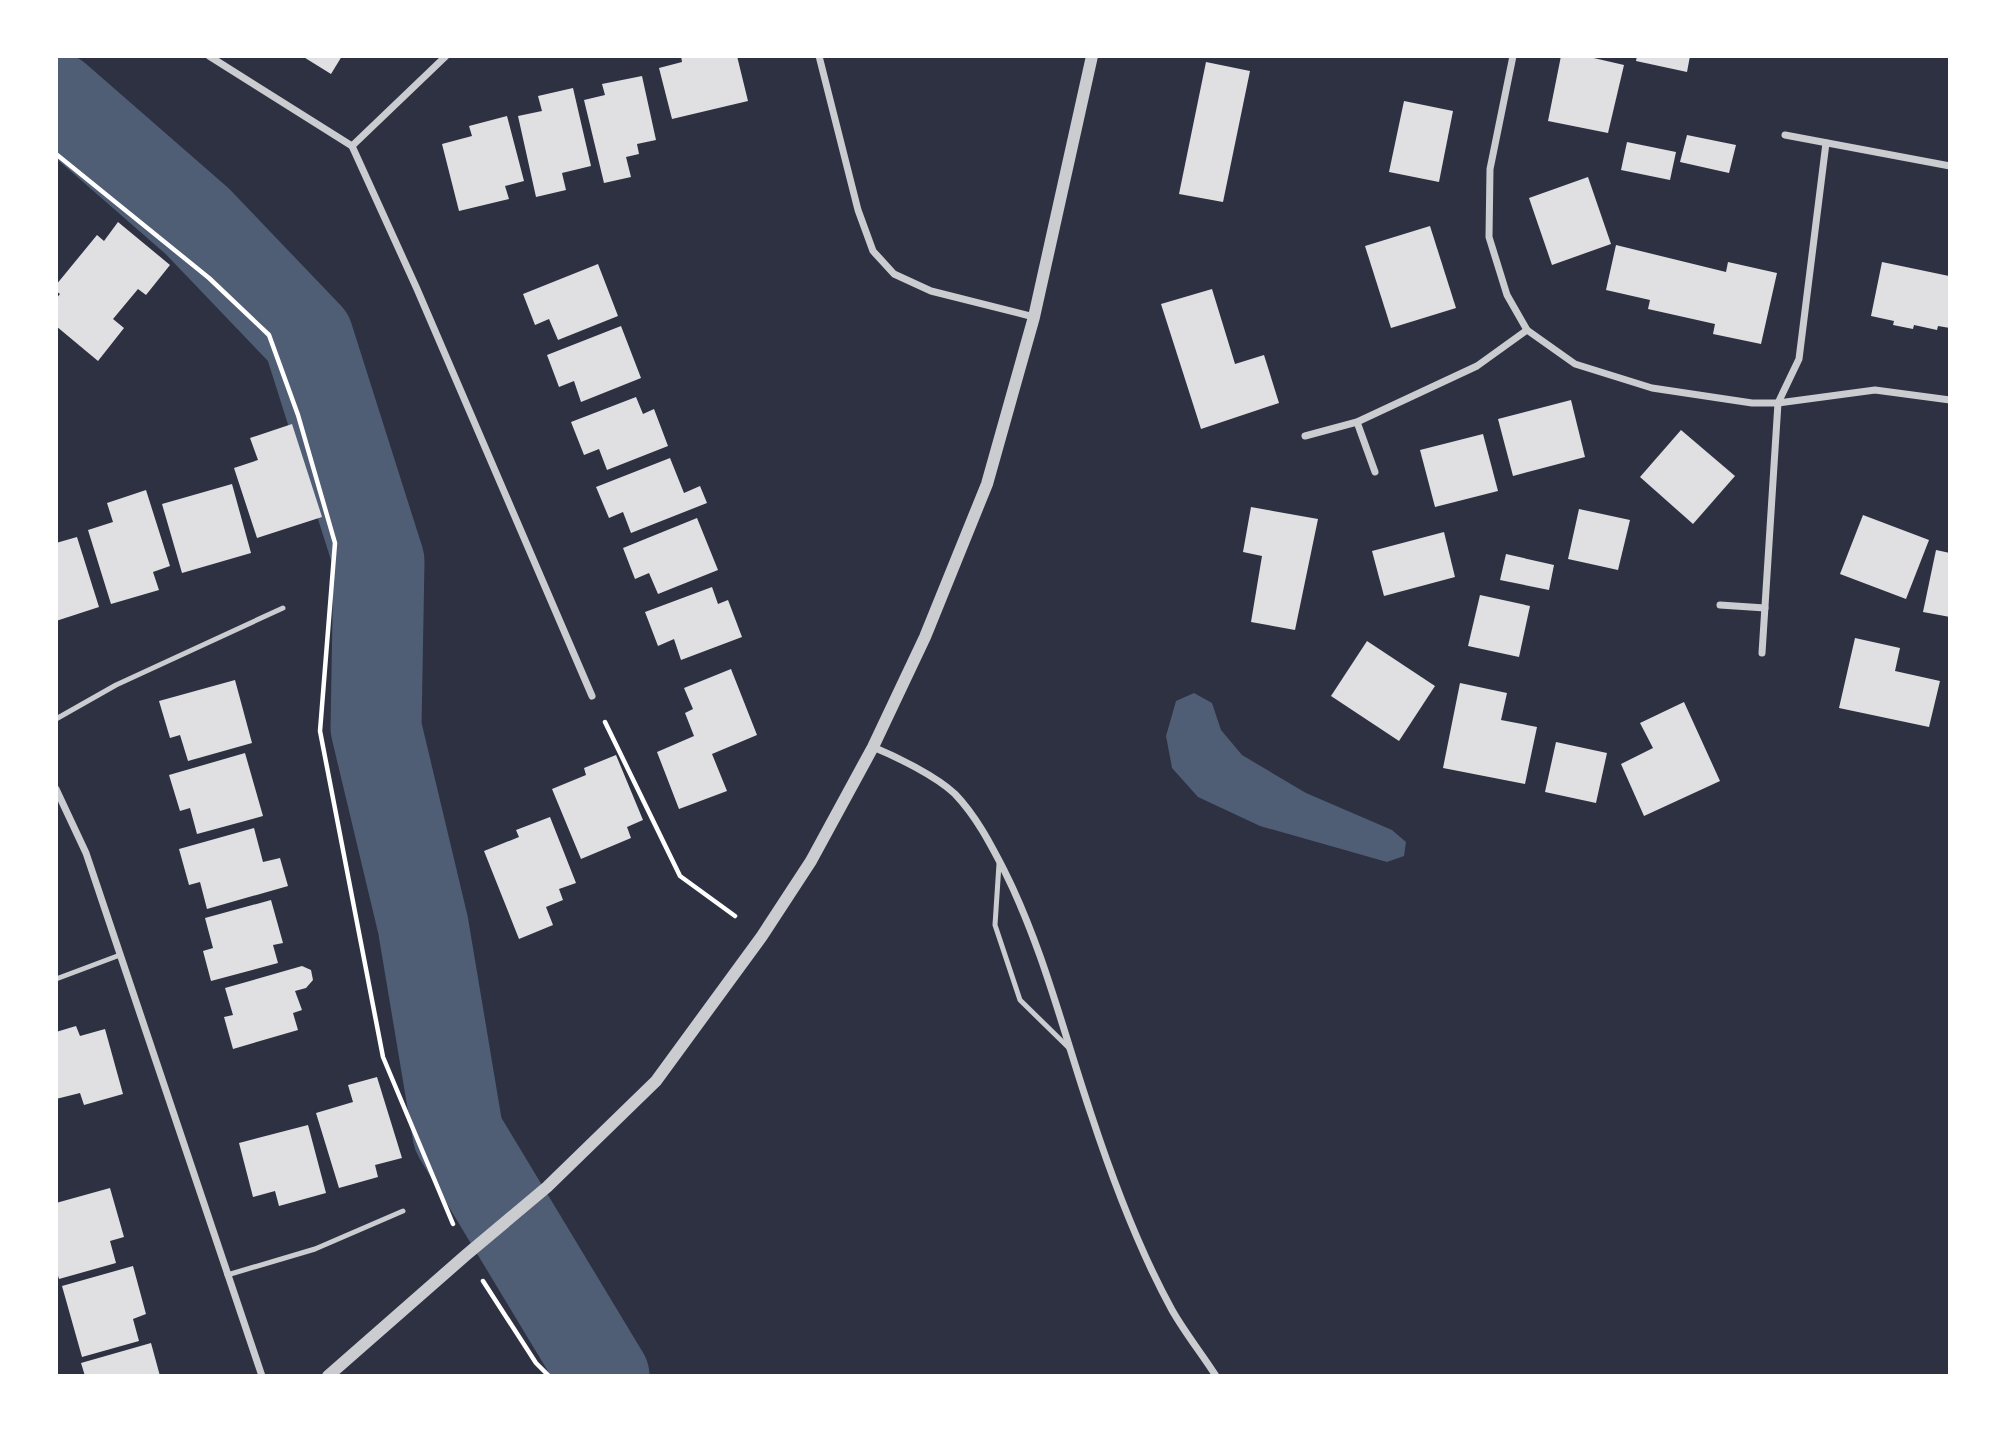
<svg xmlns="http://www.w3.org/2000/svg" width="2006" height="1432" font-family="'Sofia Sans Condensed',sans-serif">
	<rect width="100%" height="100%" fill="#2d3142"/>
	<path fill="#4f5d75" d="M 1194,693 L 1212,703 L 1221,730 L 1242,755 L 1306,793 L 1392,830 L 1406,842 L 1404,856 L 1387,862 L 1260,826 L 1198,797 L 1172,768 L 1166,736 L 1176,701 Z"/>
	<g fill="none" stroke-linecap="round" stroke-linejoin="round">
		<path stroke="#4f5d75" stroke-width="91" d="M 56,98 L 197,221 L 308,337 L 379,561 L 376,728 L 423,925 L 458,1134 L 604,1376"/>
	</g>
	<g fill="#e0e0e3">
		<path d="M 302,56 L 342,56 L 331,74 Z"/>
		<path d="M 681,56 L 737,56 L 748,101 L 672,119 L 659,68 L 682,62 Z"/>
		<path d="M 1561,56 L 1585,56 L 1624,65 L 1608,133 L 1548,121 Z"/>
		<path d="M 1637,56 L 1690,56 L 1687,72 L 1636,61 Z"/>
		<path d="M 1206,62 L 1250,71 L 1223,202 L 1179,194 Z"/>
		<path d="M 642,76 L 656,140 L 637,144 L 639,154 L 626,157 L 631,177 L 604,183 L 584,100 L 605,95 L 602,84 Z"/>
		<path d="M 573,88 L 591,166 L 562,173 L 566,190 L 536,197 L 518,116 L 542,111 L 538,96 Z"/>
		<path d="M 1404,101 L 1453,111 L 1439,182 L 1389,172 Z"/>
		<path d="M 507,116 L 524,181 L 505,186 L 509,199 L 459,211 L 442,144 L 472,136 L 469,126 Z"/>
		<path d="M 1687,135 L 1736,145 L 1729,173 L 1680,162 Z"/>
		<path d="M 1627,142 L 1676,152 L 1670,180 L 1621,170 Z"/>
		<path d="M 1588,177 L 1611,244 L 1552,265 L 1529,198 Z"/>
		<path d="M 118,222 L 170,265 L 146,295 L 138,289 L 113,319 L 124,328 L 98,361 L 56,326 L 56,299 L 60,294 L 56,291 L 56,285 L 97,235 L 104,241 Z"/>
		<path d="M 1430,226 L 1456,308 L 1391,328 L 1365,246 Z"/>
		<path d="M 1616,245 L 1726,272 L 1728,262 L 1777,273 L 1761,344 L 1713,334 L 1715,324 L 1648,309 L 1650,300 L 1606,290 Z"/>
		<path d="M 1882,262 L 1949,276 L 1950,328 L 1938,326 L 1937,330 L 1914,325 L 1913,329 L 1893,325 L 1894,321 L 1871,316 Z"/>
		<path d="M 598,264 L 618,316 L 558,340 L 549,319 L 535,325 L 523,294 Z"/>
		<path d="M 1212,289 L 1235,364 L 1264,355 L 1279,403 L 1201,429 L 1161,304 Z"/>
		<path d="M 621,326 L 641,378 L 581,402 L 574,381 L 559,387 L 547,355 Z"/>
		<path d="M 636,397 L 643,414 L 654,409 L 668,446 L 607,470 L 599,449 L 584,455 L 571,422 Z"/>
		<path d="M 1571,400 L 1585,457 L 1513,476 L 1498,419 Z"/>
		<path d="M 292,424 L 322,517 L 257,538 L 234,468 L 258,460 L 250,438 Z"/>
		<path d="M 1681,430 L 1735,476 L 1693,524 L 1640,477 Z"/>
		<path d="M 1483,434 L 1498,491 L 1435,507 L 1420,450 Z"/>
		<path d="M 670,458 L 684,493 L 700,486 L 707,503 L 631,533 L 623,512 L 609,518 L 596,487 Z"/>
		<path d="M 232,484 L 251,553 L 182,573 L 162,504 Z"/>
		<path d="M 146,490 L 170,566 L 153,572 L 159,590 L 111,604 L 88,530 L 113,522 L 107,503 Z"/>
		<path d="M 1251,507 L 1318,519 L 1295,630 L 1251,622 L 1262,556 L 1243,552 Z"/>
		<path d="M 1579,509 L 1630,520 L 1618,570 L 1568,559 Z"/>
		<path d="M 1863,515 L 1929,540 L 1906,599 L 1840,574 Z"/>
		<path d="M 697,518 L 718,570 L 658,594 L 649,573 L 635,579 L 623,548 Z"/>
		<path d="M 1444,532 L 1455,577 L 1384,596 L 1372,551 Z"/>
		<path d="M 77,537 L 99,607 L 56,621 L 56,543 Z"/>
		<path d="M 1936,550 L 1950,553 L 1950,617 L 1923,612 Z"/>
		<path d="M 1506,554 L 1554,565 L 1549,590 L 1500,580 Z"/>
		<path d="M 712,587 L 718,604 L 728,600 L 742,637 L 681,660 L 674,639 L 658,646 L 645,612 Z"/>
		<path d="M 1480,595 L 1530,606 L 1519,657 L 1468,646 Z"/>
		<path d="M 1855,638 L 1900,648 L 1895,671 L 1940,681 L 1929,727 L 1839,708 Z"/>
		<path d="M 1367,641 L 1435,686 L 1399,741 L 1331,696 Z"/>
		<path d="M 731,669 L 757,735 L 712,754 L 727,791 L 679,809 L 657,752 L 694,736 L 685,713 L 693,709 L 684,688 Z"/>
		<path d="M 235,680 L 252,743 L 188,761 L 180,735 L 170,738 L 159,701 Z"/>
		<path d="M 1460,683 L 1507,693 L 1501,720 L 1537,727 L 1525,784 L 1443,768 Z"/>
		<path d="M 1684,702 L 1720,781 L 1644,816 L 1621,764 L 1653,748 L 1640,723 Z"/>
		<path d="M 1556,742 L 1607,753 L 1596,803 L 1545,792 Z"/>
		<path d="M 245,753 L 263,816 L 197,834 L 190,808 L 180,811 L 169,775 Z"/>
		<path d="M 616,755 L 643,820 L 627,827 L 631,838 L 581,859 L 552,789 L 586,775 L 584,768 Z"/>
		<path d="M 550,817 L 576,883 L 559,889 L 563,900 L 546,907 L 553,925 L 519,939 L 484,851 L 519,837 L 516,830 Z"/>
		<path d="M 254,828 L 263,862 L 280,858 L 288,886 L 207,909 L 200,882 L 189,885 L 179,849 Z"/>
		<path d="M 271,900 L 283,943 L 273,945 L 278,963 L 211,981 L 203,951 L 213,948 L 205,918 Z"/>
		<path d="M 302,966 L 311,970 L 313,980 L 306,988 L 295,991 L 302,1010 L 293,1013 L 298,1030 L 233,1049 L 224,1017 L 233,1015 L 225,988 Z"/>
		<path d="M 76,1026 L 80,1036 L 105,1029 L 123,1094 L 84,1105 L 80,1093 L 56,1099 L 56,1032 Z"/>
		<path d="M 377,1077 L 402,1158 L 375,1165 L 378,1177 L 339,1188 L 316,1113 L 353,1102 L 348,1085 Z"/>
		<path d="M 308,1125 L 326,1193 L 279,1206 L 275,1191 L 253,1197 L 239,1143 Z"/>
		<path d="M 110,1188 L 124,1237 L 110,1241 L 116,1263 L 59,1279 L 56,1269 L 56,1203 Z"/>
		<path d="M 133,1266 L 146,1314 L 133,1319 L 139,1341 L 82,1357 L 62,1286 Z"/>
		<path d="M 151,1343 L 160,1376 L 85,1376 L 81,1363 Z"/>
	</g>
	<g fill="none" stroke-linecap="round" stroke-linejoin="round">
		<g stroke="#fff" stroke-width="4.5">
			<path d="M 56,154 L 209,278 L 269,335 L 298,415 L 335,543 L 320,731 L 383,1057 L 453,1224"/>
			<path d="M 605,722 L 680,876 L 735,916"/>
			<path d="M 483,1281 L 536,1363 L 549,1376"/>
		</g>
		<g stroke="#caccd0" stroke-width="5">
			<path d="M 56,719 L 116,685 L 283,608"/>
			<path d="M 999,864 L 995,925 L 1020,1000 L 1070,1049"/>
			<path d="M 56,979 L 120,955"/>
			<path d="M 227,1275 L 315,1249 L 403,1211"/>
		</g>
		<g stroke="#caccd0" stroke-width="7">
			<path d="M 209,56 L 352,146 L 417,289 L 592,696"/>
			<path d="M 819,56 L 858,210 L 873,251 L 894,274 L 931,291 L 1034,317"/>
			<path d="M 1513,56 L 1490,169 L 1489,237 L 1507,295 L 1527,330 L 1575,364 L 1652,388 L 1752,403 L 1778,403 L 1875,390 L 1950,400"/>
			<path d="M 1785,135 L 1950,166"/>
			<path d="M 352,146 L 446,56"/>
			<path d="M 1357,422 L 1375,472"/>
			<path d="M 1305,436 L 1357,422 L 1477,366 L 1527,330"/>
			<path d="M 1720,605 L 1765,608"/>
			<path d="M 1762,653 L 1778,403 L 1799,359 L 1826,143"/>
			<path d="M 873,747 C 897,757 936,776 955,794 C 976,816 990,843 1004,870 C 1043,948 1063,1031 1091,1114 C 1113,1181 1138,1248 1172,1310 C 1185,1333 1202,1354 1216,1376"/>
			<path d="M 56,789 L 86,853 L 262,1376"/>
		</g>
		<path stroke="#caccd0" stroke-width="12" d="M 328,1376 L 466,1255 L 547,1187 L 656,1081 L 762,936 L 811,861 L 873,747 L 925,637 L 987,484 L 1034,317 L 1092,56"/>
	</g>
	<rect width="2006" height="1432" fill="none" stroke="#ffffff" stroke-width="116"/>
</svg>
